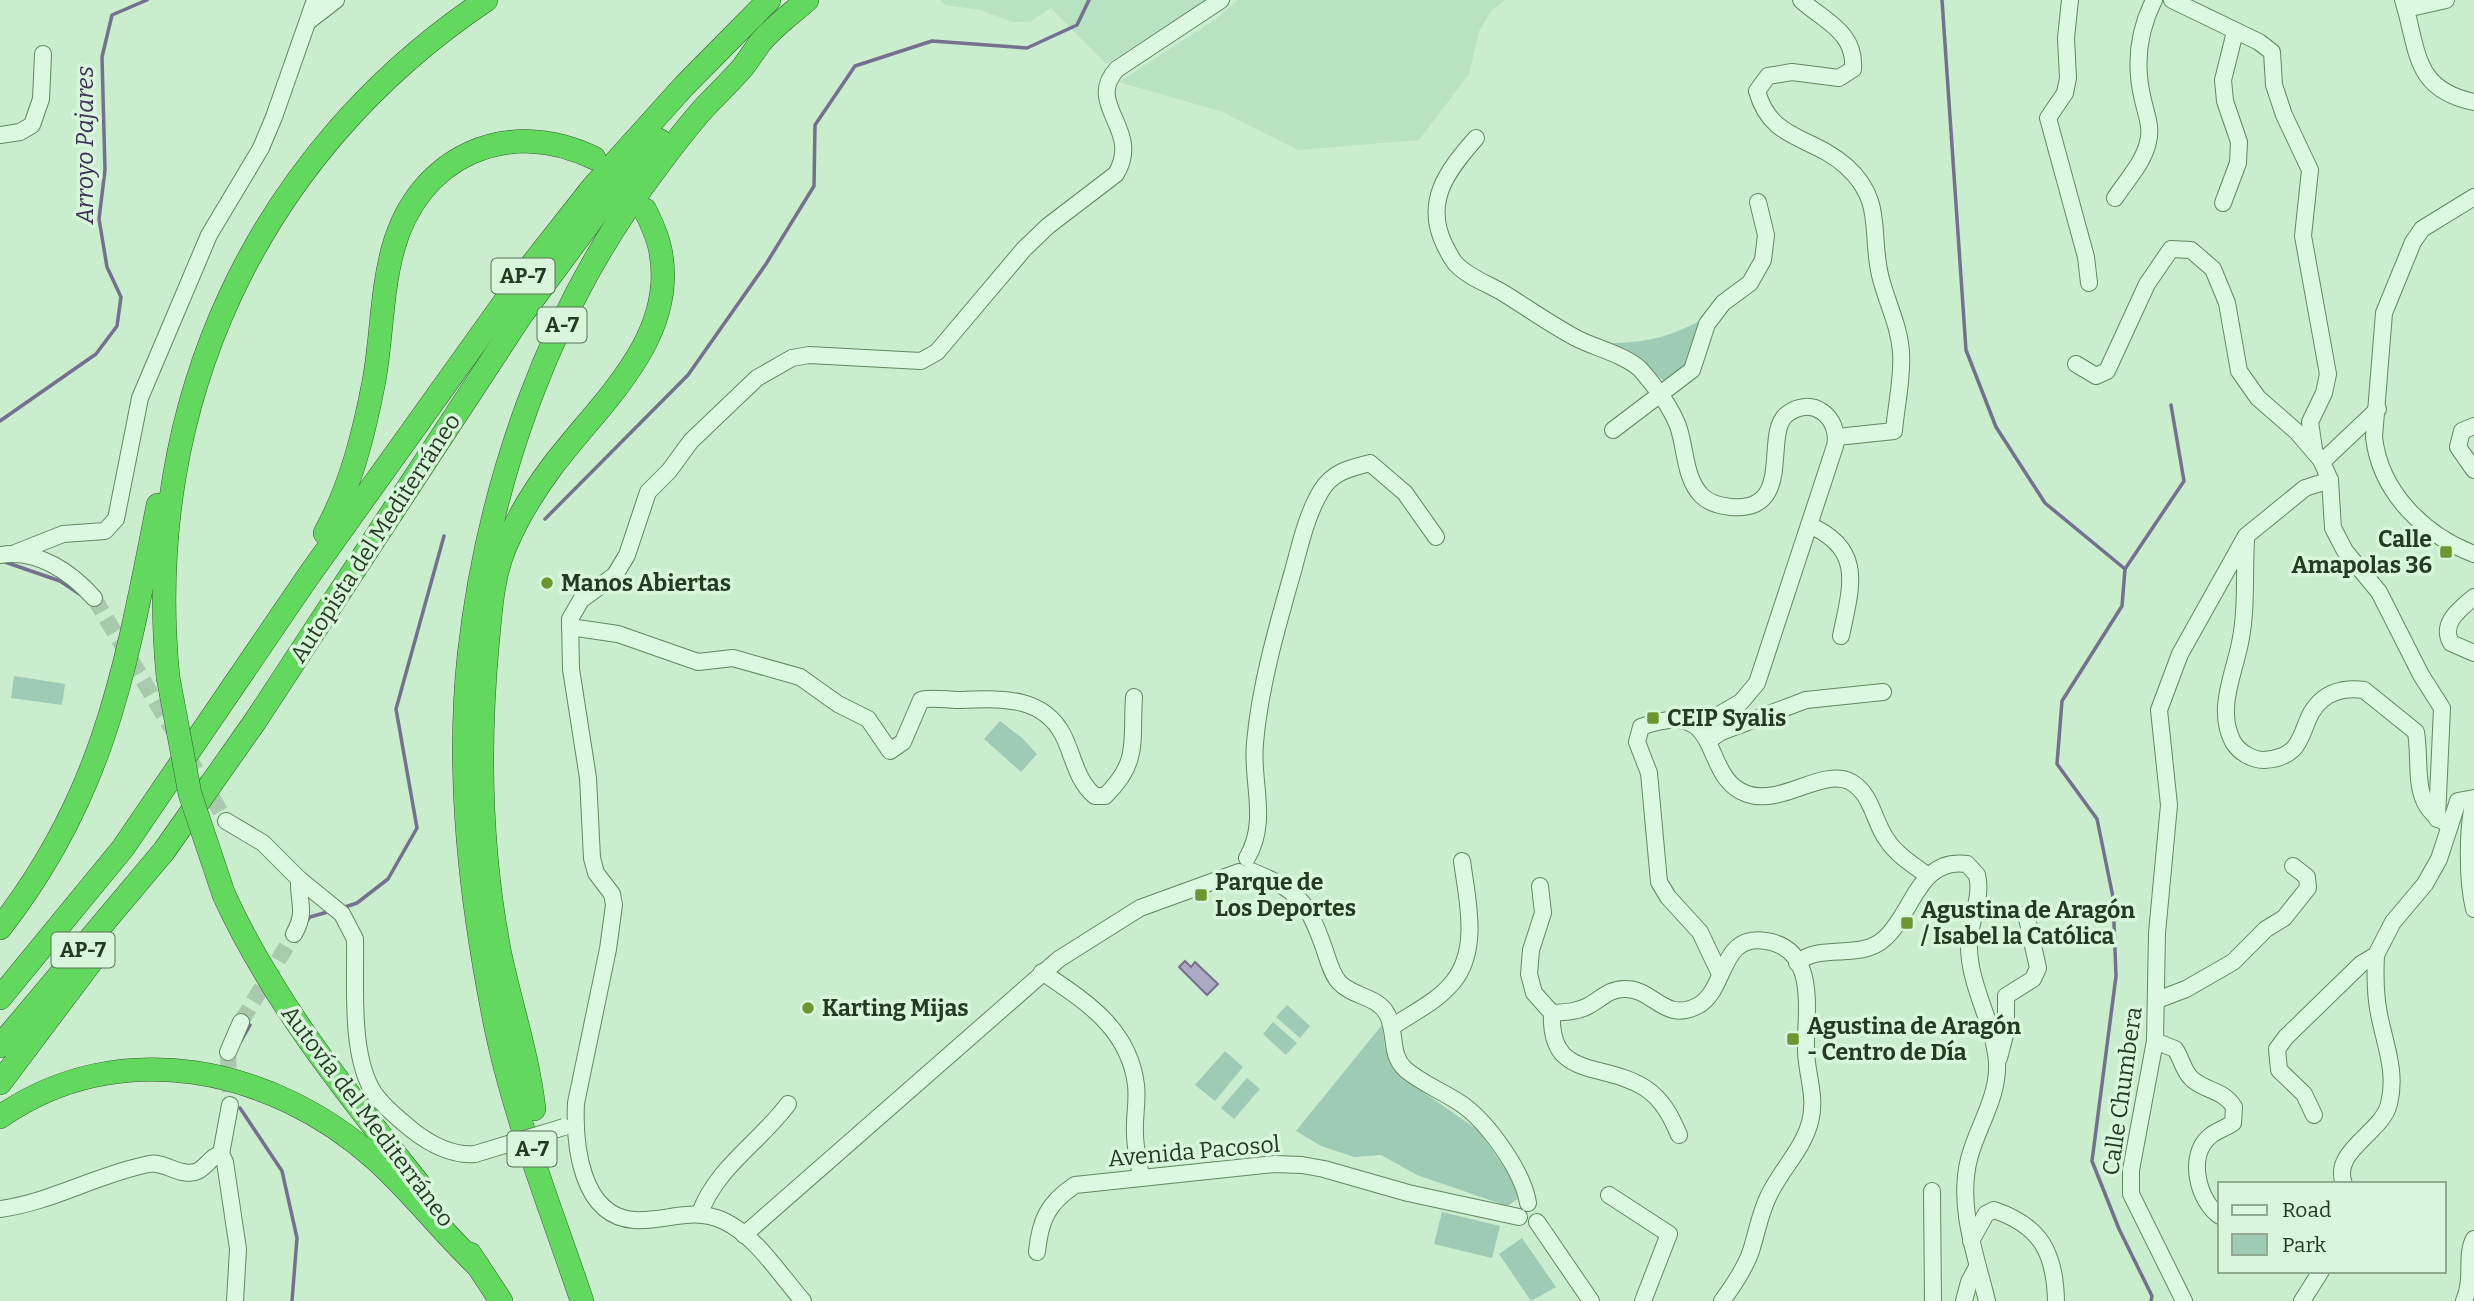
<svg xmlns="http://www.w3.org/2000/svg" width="2474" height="1301" font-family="Bitter,serif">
	<rect width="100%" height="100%" fill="#c9edcd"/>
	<g fill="#b7e3c2">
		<path d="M 941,0 L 1207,0 L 1106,64 L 1051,8 L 1030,22 L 1012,22 L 981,10 L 945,5 Z"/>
		<path d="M 1238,0 L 1505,0 L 1491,11 L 1479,31 L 1469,74 L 1419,140 L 1298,150 L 1223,112 L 1119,82 L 1216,19 Z"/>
	</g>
	<g fill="#9dcbb5">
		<path d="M 1705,318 L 1686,364 L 1664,381 L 1639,359 L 1613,343 C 1651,342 1672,336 1705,318 Z"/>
		<path d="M 14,676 L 65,684 L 62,705 L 11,698 Z"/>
		<path d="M 1000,721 L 1022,738 L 1037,754 L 1021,772 L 984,739 Z"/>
		<path d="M 1287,1005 L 1310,1026 L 1300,1038 L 1276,1017 Z"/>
		<path d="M 1273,1022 L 1297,1043 L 1286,1055 L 1263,1034 Z"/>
		<path d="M 1382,1025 L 1385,1049 L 1404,1079 L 1478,1130 L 1514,1182 L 1518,1199 L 1507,1206 L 1417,1175 L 1381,1155 L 1354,1157 L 1321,1146 L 1296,1131 Z"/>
		<path d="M 1225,1051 L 1243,1067 L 1215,1101 L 1195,1085 Z"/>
		<path d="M 1247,1078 L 1260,1089 L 1234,1119 L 1221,1108 Z"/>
		<path d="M 1442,1212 L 1500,1226 L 1492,1258 L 1434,1244 Z"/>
		<path d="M 1522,1238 L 1556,1287 L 1531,1301 L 1499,1254 Z"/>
	</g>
	<path fill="#acaac2" stroke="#757090" stroke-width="2" d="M 1185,961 L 1191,967 L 1195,962 L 1218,984 L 1207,995 L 1179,967 Z"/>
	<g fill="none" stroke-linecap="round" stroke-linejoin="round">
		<g stroke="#757090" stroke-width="3.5">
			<path d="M 1942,0 L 1966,350 L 1996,427 L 2045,503 L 2125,569"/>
			<path d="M 0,421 L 96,354 L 117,326 L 121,297 L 107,267 L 99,219 L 105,170 L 102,57 L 112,15 L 147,0"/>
			<path d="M 545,519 L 688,375 L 766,264 L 814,186 L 815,125 L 855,66 L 932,41 L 1027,48 L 1077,25 L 1089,0"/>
			<path d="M 2,561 L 60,581 L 81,595"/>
			<path d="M 342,908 L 357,903 L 388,879 L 417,828 L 396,709 L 444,536"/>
			<path d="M 307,921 L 310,917 L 331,911"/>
			<path d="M 241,1041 L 250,1025"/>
			<path d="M 240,1108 L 282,1171 L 297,1238 L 292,1301"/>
			<path d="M 2151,1301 L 2152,1296 L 2119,1229 L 2092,1161 L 2116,976 L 2113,897 L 2097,819 L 2057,764 L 2062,701 L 2122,606 L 2125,569 L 2184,481 L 2171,405"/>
		</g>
		<g stroke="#a8c9ab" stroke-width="16" stroke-dasharray="16 8" stroke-linecap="butt">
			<path d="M 94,598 L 175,734"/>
			<path d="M 188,756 L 226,821"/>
			<path d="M 241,1022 L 294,934"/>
			<path d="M 228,1052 L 230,1105"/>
		</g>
		<g stroke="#61895e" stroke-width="18">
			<g id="minor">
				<path d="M 1801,0 C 1824,21 1856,32 1853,69 L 1839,78 L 1792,72 L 1768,76 L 1757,91 C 1771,142 1812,135 1847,167 C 1884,201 1870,231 1880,275 C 1886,301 1899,324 1901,352 C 1903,377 1896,406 1894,431 L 1837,437"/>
				<path d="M 2070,0 L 2066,38 L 2068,78 L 2065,93 L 2048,118 L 2086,257 L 2089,283"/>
				<path d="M 2172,0 L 2259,42 L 2272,52 L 2274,85 L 2284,115 L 2310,170 L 2303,236 L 2328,374 L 2324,393 L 2310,422 L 2314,449"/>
				<path d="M 2403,0 C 2419,50 2412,89 2474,102"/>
				<path d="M 2406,9 L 2446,0"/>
				<path d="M 310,20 L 336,0"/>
				<path d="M 0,135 L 20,132 L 32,125 L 41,99 L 43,54"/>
				<path d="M 1476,138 C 1447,171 1423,202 1445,246 C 1448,251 1451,259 1456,264 C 1469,278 1489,284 1505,294 C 1529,309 1553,326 1578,339 C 1596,348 1625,355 1640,369 C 1655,386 1670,405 1678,426 C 1686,448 1684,478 1702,496 C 1709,503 1721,506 1731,507 C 1795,513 1763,435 1786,415 C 1811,394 1841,417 1835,446 L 1757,683 L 1741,702 L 1698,727"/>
				<path d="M 2474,197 L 2422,229 L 2413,242 L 2384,313 L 2374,437 C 2380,492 2424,535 2474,554"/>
				<path d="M 2115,198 C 2126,181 2144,162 2148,142 C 2152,127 2146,114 2143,100 C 2134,64 2138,32 2154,0"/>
				<path d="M 2223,203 L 2238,163 L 2239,142 L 2225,101 L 2223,80 L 2235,32"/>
				<path d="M 2076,364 L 2096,376 L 2107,371 L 2147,284 L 2171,249 L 2191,250 L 2213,269 L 2227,303 L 2239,371 L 2258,398 L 2297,432 L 2321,460 L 2330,480 L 2333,528 L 2345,551 L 2379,592 L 2421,675 L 2442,708 L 2437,819"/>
				<path d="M 2474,426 L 2462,431 L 2458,447 L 2474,470"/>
				<path d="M 1613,430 L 1692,370 L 1707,324 L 1723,303 L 1750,283 L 1763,260 L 1766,235 L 1758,202"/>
				<path d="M 2322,462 L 2378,409"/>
				<path d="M 1809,525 C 1865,549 1851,587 1841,636"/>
				<path d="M 2246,541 C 2244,574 2247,610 2240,643 C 2234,674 2216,710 2233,742 C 2239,752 2252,760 2264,760 C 2312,757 2296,720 2323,699 C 2334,690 2350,688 2364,690 L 2416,732 C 2422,770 2409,806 2450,825"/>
				<path d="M 15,553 L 63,534 L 105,531 L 116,519 L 140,398 L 209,235 L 261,148 L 274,117 L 315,0"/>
				<path d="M 0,555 C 37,549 70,571 94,598"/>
				<path d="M 2474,597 C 2460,609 2440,623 2451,643 L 2474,653"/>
				<path d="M 570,627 L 618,634 L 698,662 L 733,658 L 800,677 L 838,704 L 868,719 L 890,751 L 903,742 L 921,700 C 933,697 946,700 958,700 C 997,699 1042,694 1063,735 C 1074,757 1076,780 1095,796 L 1105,796 C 1140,762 1131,742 1134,697"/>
				<path d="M 1709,740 L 1721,732 L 1806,700 L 1883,692"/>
				<path d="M 2474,800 C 2467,829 2467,880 2474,909"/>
				<path d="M 226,821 L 263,843 L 299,879 L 342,914 L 355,939 C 356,982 350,1049 371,1088 C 380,1104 398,1118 412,1130 C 430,1144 451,1156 475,1154"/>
				<path d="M 1247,858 C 1269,821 1251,782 1255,743 C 1260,686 1277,627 1293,571 C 1300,545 1307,514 1321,491 C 1332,472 1350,468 1370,463 L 1405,493 L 1436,537"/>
				<path d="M 1251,871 C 1298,890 1307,900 1324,948 C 1328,959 1331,973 1339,982 C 1352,997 1378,996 1387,1014 C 1397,1032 1389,1054 1405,1069 C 1421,1083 1442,1091 1460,1103 C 1486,1120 1523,1171 1528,1203"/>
				<path d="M 1540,886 L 1543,913 L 1531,950 L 1529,974 L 1534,993 L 1552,1013 C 1549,1081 1603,1061 1645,1088 C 1662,1099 1671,1116 1679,1135"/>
				<path d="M 294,934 C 307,911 298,903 299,879"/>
				<path d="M 1797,963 C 1822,942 1859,961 1884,939 C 1913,914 1918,857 1967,864 L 1977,875 C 1983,898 1968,924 1969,948 C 1970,988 1994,1023 1997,1062 C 1999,1097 1977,1127 1969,1159 C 1957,1206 1976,1256 1987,1301"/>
				<path d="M 1042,972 C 1085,1001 1129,1028 1136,1085 C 1138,1101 1134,1117 1135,1134 C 1135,1148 1139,1163 1141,1177"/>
				<path d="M 1719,972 L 1700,932 L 1668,897 L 1659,882 L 1649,773 L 1637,742 L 1641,727 C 1727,695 1698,777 1747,794 C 1783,806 1822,767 1851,782 C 1873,795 1873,821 1887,840 C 1897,855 1913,865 1927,875"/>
				<path d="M 2157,1000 L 2186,989 L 2233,962 L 2266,929 L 2284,918 L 2308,888 L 2307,877 L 2293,866"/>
				<path d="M 1552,1013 C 1565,1012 1577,1012 1588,1006 C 1601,999 1610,988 1626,989 C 1654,989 1665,1024 1699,1005 C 1727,988 1720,933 1766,941 C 1819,949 1805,1014 1806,1049 C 1806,1074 1817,1096 1810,1122 C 1803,1149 1781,1170 1769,1195 C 1760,1213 1757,1232 1751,1251 C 1745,1269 1733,1286 1722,1301"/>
				<path d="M 1392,1027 C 1412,1013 1437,1002 1453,982 C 1480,949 1467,899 1462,861"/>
				<path d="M 2155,1041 L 2175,1049 C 2182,1059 2183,1071 2192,1079 C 2205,1091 2224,1090 2234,1107 L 2233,1123 C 2226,1128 2215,1131 2209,1137 C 2187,1157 2198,1201 2220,1216"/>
				<path d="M 228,1052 L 241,1022"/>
				<path d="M 1999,1058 L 2006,1031 L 2006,996 L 2033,979 L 2038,968 L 2026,914"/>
				<path d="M 2314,1115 L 2304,1094 L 2279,1070 L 2277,1049 L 2286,1037 L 2361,964 L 2376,955 L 2393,922 L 2425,884 L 2439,859 L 2458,801 L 2474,798"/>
				<path d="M 221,1154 L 230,1105"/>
				<path d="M 2344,1184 C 2331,1151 2382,1133 2389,1104 C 2397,1072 2385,1045 2379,1014 C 2375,994 2375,975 2376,955"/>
				<path d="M 1932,1191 L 1933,1301"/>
				<path d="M 1609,1195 L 1669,1234 L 1643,1301"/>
				<path d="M 0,1209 C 52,1202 98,1174 149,1164 C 165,1161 177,1176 195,1172 C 206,1169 210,1156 221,1154 L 225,1162 L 238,1249 L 235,1301"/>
				<path d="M 700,1213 C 716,1168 760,1142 788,1104"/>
				<path d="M 1537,1222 L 1591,1301"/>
				<path d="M 744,1235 L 1059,959 L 1140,908 L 1239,872"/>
				<path d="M 1971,1241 L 1986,1214 L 1994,1210 C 2041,1226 2055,1253 2056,1301"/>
				<path d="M 1037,1252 C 1040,1220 1048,1203 1075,1185 L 1275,1164 L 1302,1165 L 1324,1169 L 1408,1193 L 1519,1217"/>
				<path d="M 803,1301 C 780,1275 756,1236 724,1221 C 692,1206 666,1222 634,1220 C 581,1216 574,1145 576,1103 L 608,949 L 614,905 L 612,894 L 596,873 L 592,858 L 588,778 L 571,669 L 570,619 L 581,600 L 615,575 L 627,555 L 648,492 L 669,471 L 691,441 L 757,378 L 792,358 L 809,355 L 921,361 L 937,352 L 1024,249 L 1048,226 L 1116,174 C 1143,129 1084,105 1117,69 L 1221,0"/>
				<path d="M 1964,1301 L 1969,1282 L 1977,1267"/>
				<path d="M 2184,1301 L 2131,1194 L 2131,1170 L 2155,1041 L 2157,933 L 2169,805 L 2159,710 L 2180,654 L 2246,536 L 2305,488 L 2330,480"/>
				<path d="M 2302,1301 L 2321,1271"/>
				<path d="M 2464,1301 C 2474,1278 2465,1255 2474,1239"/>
			</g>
		</g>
		<g stroke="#375732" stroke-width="24">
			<g id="highway">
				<path d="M 325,533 C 351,486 364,433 374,381 C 382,337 381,293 393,249 C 418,156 508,116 594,158"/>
				<path d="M 168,677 C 141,403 258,153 486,0"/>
				<path d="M 224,895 C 273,1002 346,1092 419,1184"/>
				<path d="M 0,928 C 105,794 126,666 158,505"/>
				<path d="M 0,998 L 123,848 L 307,578 L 526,272 L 593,187 L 684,86 L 769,0"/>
				<path d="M 0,1046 L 164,851 L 256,720 L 522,314 L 597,213 L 659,140"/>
				<path d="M 0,1083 L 97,954"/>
				<path d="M 534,1109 C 528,1056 511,1006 500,954 C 480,852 478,742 488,638 C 491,607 493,574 506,545 C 517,519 534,491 551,468 C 597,406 676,341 661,254 C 659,239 652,224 645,210"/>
				<path d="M 0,1117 C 119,1034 272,1067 375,1159 C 412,1192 442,1232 478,1266"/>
				<path d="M 470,1254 L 501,1301"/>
				<path d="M 582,1301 C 552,1212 513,1114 495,1023 C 471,903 456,777 469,655 C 488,485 548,312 651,175 C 668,152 685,129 704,108 C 717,94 731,81 743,67 C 749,59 754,51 760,43 C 773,27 791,14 807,0"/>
			</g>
		</g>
		<use href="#minor" stroke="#ddf8e0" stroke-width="16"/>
		<use href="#highway" stroke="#63d85f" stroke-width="23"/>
		<g stroke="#61895e" stroke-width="18" stroke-linecap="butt">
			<path id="minor-bridge" d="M 475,1154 L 564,1127"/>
		</g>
		<g stroke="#375732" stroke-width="24" stroke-linecap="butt">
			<path id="highway-bridge" d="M 168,677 L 190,794 L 224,895"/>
		</g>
		<use href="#minor-bridge" stroke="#ddf8e0" stroke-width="16"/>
		<use href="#highway-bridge" stroke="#63d85f" stroke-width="23"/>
	</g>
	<g fill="#6d9631" stroke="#d9f5dc" stroke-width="2.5">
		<rect x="2439" y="545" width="14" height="14" rx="3.5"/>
		<circle cx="547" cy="583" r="7"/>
		<rect x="1646" y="711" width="14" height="14" rx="3.5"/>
		<rect x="1194" y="888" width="14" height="14" rx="3.5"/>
		<rect x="1900" y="916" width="14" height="14" rx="3.5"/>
		<circle cx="808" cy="1008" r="7"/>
		<rect x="1786" y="1032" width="14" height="14" rx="3.5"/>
	</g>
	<g text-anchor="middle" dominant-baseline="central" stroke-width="7" stroke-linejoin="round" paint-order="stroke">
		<g fill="#d9f5dc" stroke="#5a7259" stroke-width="2">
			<rect x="491.5" y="258.5" width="63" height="35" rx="5"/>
			<rect x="537.5" y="307.5" width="49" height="35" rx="5"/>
			<rect x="51.5" y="932.5" width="63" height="35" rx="5"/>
			<rect x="507.5" y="1131.5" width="49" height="35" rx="5"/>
		</g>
		<g font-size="21" font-weight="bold" fill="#243a21">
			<text x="523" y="276">AP-7</text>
			<text x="562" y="325">A-7</text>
			<text x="83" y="950">AP-7</text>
			<text x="532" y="1149">A-7</text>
		</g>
		<g font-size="23" fill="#243a21" stroke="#d9f5dc">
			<text transform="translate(375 538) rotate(-57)">Autopista del Mediterráneo</text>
			<text transform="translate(2122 1091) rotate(-82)">Calle Chumbera</text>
			<text transform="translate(368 1116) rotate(53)">Autovía del Mediterráneo</text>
			<text transform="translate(1194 1151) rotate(-5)">Avenida Pacosol</text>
		</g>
		<g font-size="23" font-weight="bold" fill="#243a21" stroke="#d9f5dc" text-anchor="start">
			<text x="2432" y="539" text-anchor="end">Calle<tspan x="2432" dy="26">Amapolas 36</tspan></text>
			<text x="561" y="583">Manos Abiertas</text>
			<text x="1667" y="718">CEIP Syalis</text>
			<text x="1215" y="882">Parque de<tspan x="1215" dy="26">Los Deportes</tspan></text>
			<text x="1921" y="910">Agustina de Aragón<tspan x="1921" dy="26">/ Isabel la Católica</tspan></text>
			<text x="822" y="1008">Karting Mijas</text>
			<text x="1807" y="1026">Agustina de Aragón<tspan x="1807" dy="26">- Centro de Día</tspan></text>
		</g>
		<g font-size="24" font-style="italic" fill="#3f3159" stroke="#d9f5dc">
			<text transform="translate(85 145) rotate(-90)">Arroyo Pajares</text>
		</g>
	</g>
	<rect x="2218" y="1182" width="228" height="91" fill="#d9f5dc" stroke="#91aa91" stroke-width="2"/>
	<rect x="2232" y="1205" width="35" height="10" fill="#ddf8e0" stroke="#91aa91" stroke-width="2"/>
	<text x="2282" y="1217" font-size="21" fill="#243a21">Road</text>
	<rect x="2232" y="1234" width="35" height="21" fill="#9dcbb5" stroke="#91aa91" stroke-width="2"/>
	<text x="2282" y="1252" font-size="21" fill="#243a21">Park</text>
</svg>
